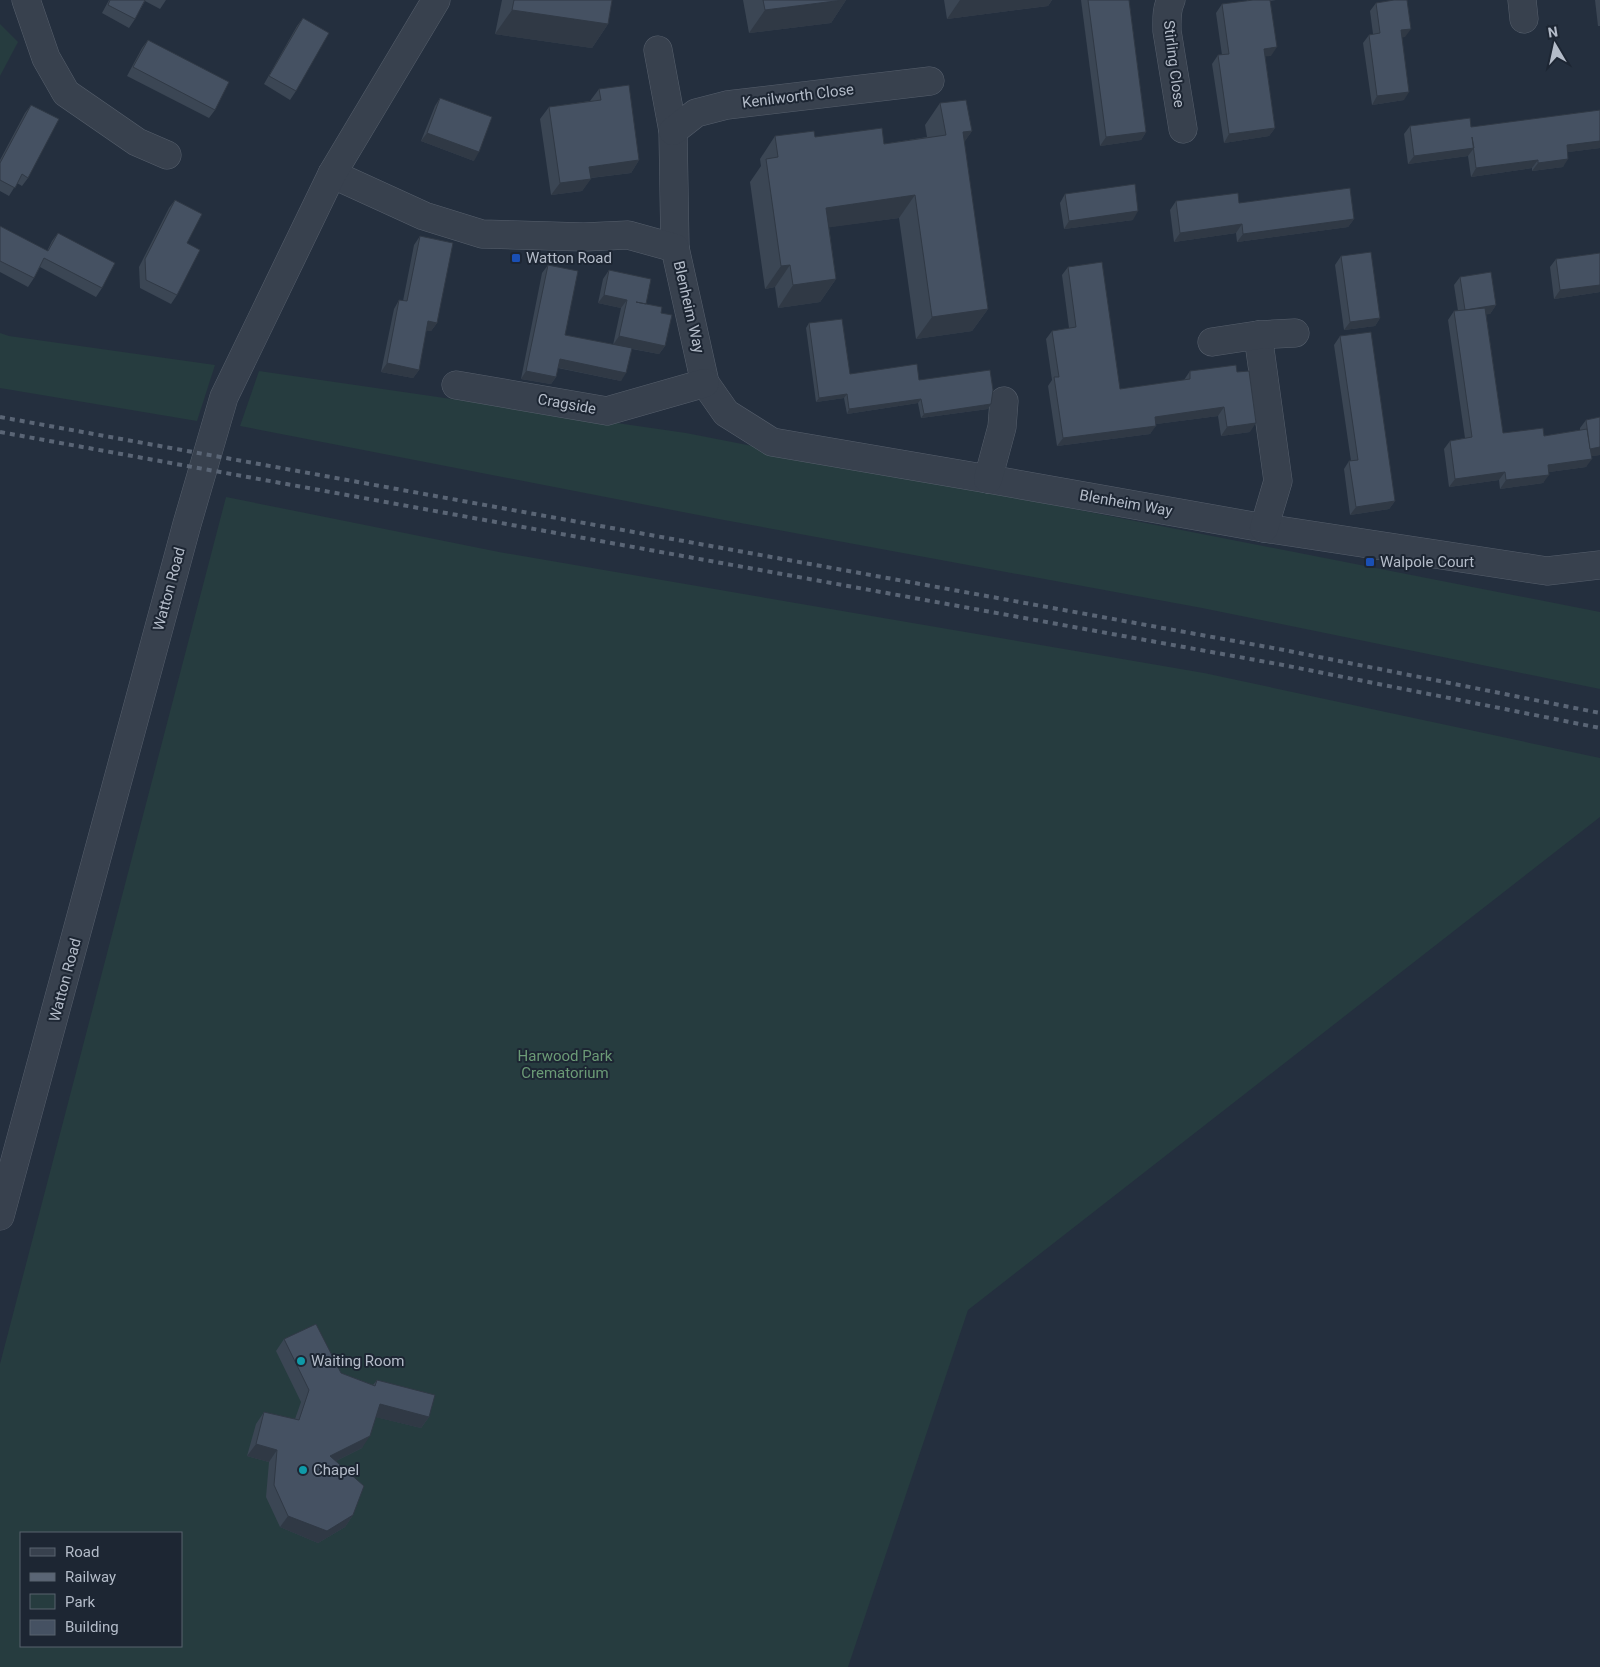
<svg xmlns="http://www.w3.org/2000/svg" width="1600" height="1667" font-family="Roboto,sans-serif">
	<rect width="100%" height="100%" fill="#242f3e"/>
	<g fill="#263c3f" fill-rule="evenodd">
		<path d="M 0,24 L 18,42 L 0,76 Z"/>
		<path d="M 0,333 L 9,336 L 215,365 L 197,421 L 0,388 Z"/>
		<path d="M 259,371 L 686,433 L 1600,612 L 1600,689 L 1202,608 L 724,520 L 240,426 Z"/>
		<path d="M 226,497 L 499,552 L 1204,673 L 1600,758 L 1600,817 L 968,1310 L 848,1667 L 0,1667 L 0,1364 ZM 21,1533 L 181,1533 L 181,1646 L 21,1646 Z"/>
	</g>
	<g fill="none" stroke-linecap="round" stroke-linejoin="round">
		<g stroke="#565f6c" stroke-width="29">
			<g id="street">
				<path d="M 26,0 L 46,58 L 66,93 L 137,142 L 167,155"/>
				<path d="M 1171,0 C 1166,10 1167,20 1167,31 L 1183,129"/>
				<path d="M 1522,0 L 1524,19"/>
				<path d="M 658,50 L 673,131 L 675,248"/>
				<path d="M 673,131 L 696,113 L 727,105 L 930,81"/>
				<path d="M 332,174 L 424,216 L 482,234 L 584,237 L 628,235 L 675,248 L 705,383 L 726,413 L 772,442 L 988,479 L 1264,528 L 1547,571 L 1600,565"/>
				<path d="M 1258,335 L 1278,481 L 1264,528"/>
				<path d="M 1212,342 L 1258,335 L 1295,333"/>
				<path d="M 456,385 L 607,411 L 705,383"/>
				<path d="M 988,479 L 1002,427 L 1004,401"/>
				<path d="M 0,1216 L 187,524 L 224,397 L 332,174 L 436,0"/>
			</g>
		</g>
		<use href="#street" stroke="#38414e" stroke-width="28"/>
		<g stroke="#5a6575" stroke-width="4" stroke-dasharray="5 5" stroke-linecap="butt">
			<path d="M 0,417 L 1284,650 L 1600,713"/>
			<path d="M 0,432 L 1283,665 L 1600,728"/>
		</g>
	</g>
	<g fill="#3b4654">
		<path d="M 109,0 L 166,0 L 160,9 L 145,1 L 135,19 L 129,28 L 102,13 Z"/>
		<path d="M 502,0 L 612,0 L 608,24 L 592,48 L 495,34 Z"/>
		<path d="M 743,0 L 846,0 L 831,23 L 749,33 Z"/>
		<path d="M 944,0 L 1052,0 L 1048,6 L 947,19 Z"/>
		<path d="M 1081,0 L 1129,0 L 1146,132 L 1141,140 L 1100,146 Z"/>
		<path d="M 1247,0 L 1276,0 L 1270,1 L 1271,56 L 1265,56 L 1275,128 L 1269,136 L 1224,143 L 1212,64 L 1218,55 L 1222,55 L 1216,13 L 1222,4 L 1247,1 Z"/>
		<path d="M 1595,0 L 1600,0 L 1600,26 L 1598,26 Z"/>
		<path d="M 1376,3 L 1405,37 L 1402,37 L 1404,100 L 1372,105 L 1363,43 L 1369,35 L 1373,34 L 1370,11 Z"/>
		<path d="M 303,18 L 296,91 L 290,100 L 264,84 L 297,26 Z"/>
		<path d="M 148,40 L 215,110 L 209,118 L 127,76 L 142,48 Z"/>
		<path d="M 599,89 L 639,160 L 631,173 L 591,178 L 582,191 L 551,195 L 540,119 L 549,107 L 590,101 Z"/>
		<path d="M 440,98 L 474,161 L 421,141 L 435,106 Z"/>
		<path d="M 940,103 L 972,131 L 964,142 L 988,309 L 972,331 L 916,339 L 899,218 L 829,227 L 836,279 L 820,302 L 778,308 L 775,287 L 765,289 L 750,182 L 761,166 L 760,159 L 775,136 L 815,137 L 884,144 L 927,137 L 925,125 Z"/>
		<path d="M 31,105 L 28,178 L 22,186 L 17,183 L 9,196 L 0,191 L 0,160 L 25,113 Z"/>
		<path d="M 1410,126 L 1471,127 L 1600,148 L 1568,152 L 1563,167 L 1532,171 L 1532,168 L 1471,177 L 1468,156 L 1408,164 L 1404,134 Z"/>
		<path d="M 1065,194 L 1133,220 L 1064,229 L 1060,203 Z"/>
		<path d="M 175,200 L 187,243 L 177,295 L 171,304 L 140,288 L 139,267 L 169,208 Z"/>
		<path d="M 1176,201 L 1239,203 L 1354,219 L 1348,227 L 1237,242 L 1236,233 L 1174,242 L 1170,210 Z"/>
		<path d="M 0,226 L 47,251 L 52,241 L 58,233 L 102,288 L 96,297 L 40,267 L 34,278 L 28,287 L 0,272 Z"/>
		<path d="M 420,236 L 437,323 L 431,331 L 426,330 L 419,370 L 413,378 L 381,372 L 394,309 L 399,300 L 403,301 L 414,245 Z"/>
		<path d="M 1600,253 L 1600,292 L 1554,299 L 1550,267 L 1556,259 Z"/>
		<path d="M 1341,256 L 1380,318 L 1375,326 L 1344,330 L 1335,265 Z"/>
		<path d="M 548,265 L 565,335 L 613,345 L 621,308 L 598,303 L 603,279 L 609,270 L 646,304 L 661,313 L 665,346 L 659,354 L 632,349 L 621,381 L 558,368 L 556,377 L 551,384 L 521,379 L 542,273 Z"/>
		<path d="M 1068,267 L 1120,389 L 1184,380 L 1190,371 L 1237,372 L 1250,432 L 1221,436 L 1218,416 L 1156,424 L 1150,434 L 1057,446 L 1048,386 L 1052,380 L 1046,339 L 1052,331 L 1069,328 L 1062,275 Z"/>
		<path d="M 1460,277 L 1496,305 L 1490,314 L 1486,314 L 1503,433 L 1544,436 L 1580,430 L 1580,428 L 1586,420 L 1600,417 L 1600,455 L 1591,456 L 1586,467 L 1549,472 L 1543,483 L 1500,489 L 1499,480 L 1449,487 L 1444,449 L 1450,441 L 1465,438 L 1448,320 L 1454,311 L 1458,311 L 1454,285 Z"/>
		<path d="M 809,323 L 850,374 L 919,380 L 991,404 L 988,409 L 921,418 L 918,403 L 847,414 L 844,398 L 816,402 L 806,328 Z"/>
		<path d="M 1340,336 L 1395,501 L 1389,509 L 1350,515 L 1344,469 L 1349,461 L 1351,461 L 1334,345 Z"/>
		<path d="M 284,1339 L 341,1373 L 373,1385 L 377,1380 L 429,1417 L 421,1428 L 376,1417 L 362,1448 L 336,1461 L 353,1515 L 345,1527 L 318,1543 L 280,1527 L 266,1497 L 269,1462 L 247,1456 L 256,1424 L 264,1412 L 295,1419 L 301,1402 L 276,1351 Z"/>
	</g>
	<g fill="#303945">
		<path d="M 843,0 L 846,0 L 831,23 L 749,33 L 765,10 Z"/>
		<path d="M 960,0 L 1052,0 L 1048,6 L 947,19 Z"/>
		<path d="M 512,10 L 608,24 L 592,48 L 495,34 Z"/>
		<path d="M 1411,29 L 1405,37 L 1395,39 L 1401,30 Z"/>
		<path d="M 1277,47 L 1271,56 L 1258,57 L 1264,49 Z"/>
		<path d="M 1409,92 L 1404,100 L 1372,105 L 1377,96 Z"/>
		<path d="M 1275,128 L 1269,136 L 1224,143 L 1229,134 Z"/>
		<path d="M 972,131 L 956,154 L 963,132 Z"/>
		<path d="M 1146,132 L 1141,140 L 1100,146 L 1106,137 Z"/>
		<path d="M 427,133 L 479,152 L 474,161 L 421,141 Z"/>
		<path d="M 1600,141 L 1600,148 L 1561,153 L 1567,145 Z"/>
		<path d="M 1474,148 L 1468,156 L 1408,164 L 1414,156 Z"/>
		<path d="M 1568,159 L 1563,167 L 1532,171 L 1538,163 Z"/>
		<path d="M 639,160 L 631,173 L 581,179 L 589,167 Z"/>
		<path d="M 1538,160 L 1532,168 L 1471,177 L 1476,168 Z"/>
		<path d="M 591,179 L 582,191 L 551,195 L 560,183 Z"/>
		<path d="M 915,195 L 899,218 L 810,230 L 826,208 Z"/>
		<path d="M 1138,211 L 1133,220 L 1064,229 L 1069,221 Z"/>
		<path d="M 1354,219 L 1348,227 L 1237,242 L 1243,234 Z"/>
		<path d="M 1242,224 L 1236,233 L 1174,242 L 1180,233 Z"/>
		<path d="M 790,265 L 775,287 L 765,289 L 781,266 Z"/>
		<path d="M 836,279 L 820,302 L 778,308 L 793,285 Z"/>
		<path d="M 1600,285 L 1600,292 L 1554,299 L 1560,290 Z"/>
		<path d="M 604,295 L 627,300 L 621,308 L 598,303 Z"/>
		<path d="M 1496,305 L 1490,314 L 1459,319 L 1465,310 Z"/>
		<path d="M 988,309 L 972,331 L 916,339 L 932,317 Z"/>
		<path d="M 1380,318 L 1375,326 L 1344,330 L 1350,322 Z"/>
		<path d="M 428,321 L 437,323 L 431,331 L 422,330 Z"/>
		<path d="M 619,336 L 665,346 L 659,354 L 613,345 Z"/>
		<path d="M 560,359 L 626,373 L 621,381 L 555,367 Z"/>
		<path d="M 387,363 L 419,370 L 413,378 L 381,372 Z"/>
		<path d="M 526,371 L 556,377 L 551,384 L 521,379 Z"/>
		<path d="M 847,394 L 844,398 L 816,402 L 819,398 Z"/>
		<path d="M 921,399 L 918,403 L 847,414 L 849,409 Z"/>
		<path d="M 991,404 L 988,409 L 921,418 L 924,414 Z"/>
		<path d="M 1224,407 L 1218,416 L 1149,425 L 1155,417 Z"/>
		<path d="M 1256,423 L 1250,432 L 1221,436 L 1227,427 Z"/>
		<path d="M 1156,426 L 1150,434 L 1057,446 L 1063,438 Z"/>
		<path d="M 1600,447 L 1600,455 L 1585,457 L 1590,449 Z"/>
		<path d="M 1592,459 L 1586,467 L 1542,473 L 1548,465 Z"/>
		<path d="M 1505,472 L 1499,480 L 1449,487 L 1455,479 Z"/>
		<path d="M 1549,475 L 1543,483 L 1500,489 L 1506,480 Z"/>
		<path d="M 1395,501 L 1389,509 L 1350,515 L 1356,507 Z"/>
		<path d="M 380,1404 L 429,1417 L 421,1428 L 371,1416 Z"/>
		<path d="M 370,1436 L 362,1448 L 322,1468 L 330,1456 Z"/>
		<path d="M 256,1444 L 277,1450 L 269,1462 L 247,1456 Z"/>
		<path d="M 353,1515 L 345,1527 L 318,1543 L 280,1527 L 288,1516 Z"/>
	</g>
	<g fill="#455162" stroke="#303945">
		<path d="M 110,0 L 145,0 L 135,19 L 108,5 Z"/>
		<path d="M 514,0 L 612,0 L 608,24 L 512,10 Z"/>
		<path d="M 763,0 L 843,0 L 765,10 Z"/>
		<path d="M 1088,0 L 1129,0 L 1146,132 L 1106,137 Z"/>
		<path d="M 1253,0 L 1270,0 L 1277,47 L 1264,49 L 1275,128 L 1229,134 L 1218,55 L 1229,54 L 1222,4 Z"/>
		<path d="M 1394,0 L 1407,0 L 1411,29 L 1401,30 L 1409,92 L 1377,96 L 1369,35 L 1380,33 L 1376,3 Z"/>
		<path d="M 303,18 L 329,33 L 296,91 L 269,76 Z"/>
		<path d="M 148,40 L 229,82 L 215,110 L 133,67 Z"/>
		<path d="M 629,85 L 639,160 L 589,167 L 591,179 L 560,183 L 549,107 L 601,100 L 599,89 Z"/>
		<path d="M 440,98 L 492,117 L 479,152 L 427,133 Z"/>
		<path d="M 966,100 L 972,131 L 963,132 L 988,309 L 932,317 L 915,195 L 826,208 L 836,279 L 793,285 L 790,265 L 781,266 L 766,159 L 778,157 L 775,136 L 814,131 L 815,137 L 882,128 L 884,144 L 946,135 L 940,103 Z"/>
		<path d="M 31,105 L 59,119 L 28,178 L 22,174 L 15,188 L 0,180 L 0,163 Z"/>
		<path d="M 1600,110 L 1600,141 L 1567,145 L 1568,159 L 1538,163 L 1538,160 L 1476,168 L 1472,137 L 1474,148 L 1414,156 L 1410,126 L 1470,118 L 1471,127 Z"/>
		<path d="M 1135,184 L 1138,211 L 1069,221 L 1065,194 Z"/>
		<path d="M 1350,188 L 1354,219 L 1243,234 L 1242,224 L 1180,233 L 1176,201 L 1238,193 L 1239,203 Z"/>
		<path d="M 175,200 L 202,214 L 187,243 L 200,250 L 177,295 L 146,280 L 145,259 Z"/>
		<path d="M 0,226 L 48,251 L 58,233 L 115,263 L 102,288 L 44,258 L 34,278 L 0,261 Z"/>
		<path d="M 420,236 L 453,243 L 437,323 L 428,321 L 419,370 L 387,363 L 399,300 L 407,301 Z"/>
		<path d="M 1371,252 L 1380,318 L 1350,322 L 1341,256 Z"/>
		<path d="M 1600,253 L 1600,285 L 1560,290 L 1556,259 Z"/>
		<path d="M 1102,262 L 1120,389 L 1190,379 L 1190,371 L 1236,365 L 1237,372 L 1249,371 L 1256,423 L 1227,427 L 1224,407 L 1155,417 L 1156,426 L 1063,438 L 1054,377 L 1059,377 L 1052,331 L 1076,327 L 1068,267 Z"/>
		<path d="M 548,265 L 578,271 L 565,335 L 632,348 L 626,373 L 560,359 L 556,377 L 526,371 Z"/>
		<path d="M 609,270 L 651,279 L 646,304 L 636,302 L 662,307 L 661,313 L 672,315 L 665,346 L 619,336 L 627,300 L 604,295 Z"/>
		<path d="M 1491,272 L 1496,305 L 1465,310 L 1460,277 Z"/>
		<path d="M 1485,308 L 1503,433 L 1543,428 L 1544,436 L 1587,429 L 1592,459 L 1548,465 L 1549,475 L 1506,480 L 1505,472 L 1455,479 L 1450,441 L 1472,437 L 1454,311 Z"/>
		<path d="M 842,319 L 850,374 L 917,364 L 919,380 L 990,370 L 993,390 L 991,404 L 924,414 L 921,399 L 849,409 L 847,394 L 819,398 L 809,323 Z"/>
		<path d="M 1371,332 L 1395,501 L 1356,507 L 1349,461 L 1358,460 L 1340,336 Z"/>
		<path d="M 1600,417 L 1600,447 L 1590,449 L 1586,420 Z"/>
		<path d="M 316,1324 L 341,1373 L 375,1386 L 377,1380 L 435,1395 L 429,1417 L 380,1404 L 370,1436 L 330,1456 L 364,1486 L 353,1515 L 327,1531 L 288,1516 L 274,1485 L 277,1450 L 256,1444 L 264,1412 L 299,1420 L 309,1390 L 284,1339 Z"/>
	</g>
	<g fill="#1a4fb4" stroke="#1d2633" stroke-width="2">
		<rect x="511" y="253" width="10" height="10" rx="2.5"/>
		<rect x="1365" y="557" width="10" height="10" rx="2.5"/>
	</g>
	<g fill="#0f9aa8" stroke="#1d2633" stroke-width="2">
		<circle cx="301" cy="1361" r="5"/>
		<circle cx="303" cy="1470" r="5"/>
	</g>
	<g text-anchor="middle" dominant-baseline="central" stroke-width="4" stroke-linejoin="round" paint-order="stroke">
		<g font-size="15" fill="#b4bcc9" stroke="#1d2633">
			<text transform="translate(1174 64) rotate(83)">Stirling Close</text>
			<text transform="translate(798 96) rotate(-7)">Kenilworth Close</text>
			<text transform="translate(689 307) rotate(77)">Blenheim Way</text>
			<text transform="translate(567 404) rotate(10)">Cragside</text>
			<text transform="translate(1126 503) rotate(10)">Blenheim Way</text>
			<text transform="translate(169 589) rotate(-75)">Watton Road</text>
			<text transform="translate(65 980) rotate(-75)">Watton Road</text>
		</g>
		<g font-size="15" fill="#b4bcc9" stroke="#1d2633" text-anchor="start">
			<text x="526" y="258">Watton Road</text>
			<text x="1380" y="562">Walpole Court</text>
			<text x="311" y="1361">Waiting Room</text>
			<text x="313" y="1470">Chapel</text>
		</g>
		<g font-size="15" fill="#6b9a76" stroke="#1d2633">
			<text x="565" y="1056">Harwood Park<tspan x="565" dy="17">Crematorium</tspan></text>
		</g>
	</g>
	<rect x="20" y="1532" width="162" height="115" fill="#1d2633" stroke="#59626f"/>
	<rect x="30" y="1548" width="25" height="8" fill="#38414e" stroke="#59626f"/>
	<text x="65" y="1557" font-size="15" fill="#b4bcc9">Road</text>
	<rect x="30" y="1573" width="25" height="8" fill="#5a6575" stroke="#59626f"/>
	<text x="65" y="1582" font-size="15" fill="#b4bcc9">Railway</text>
	<rect x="30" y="1594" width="25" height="15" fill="#263c3f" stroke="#59626f"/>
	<text x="65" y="1607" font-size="15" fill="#b4bcc9">Park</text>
	<rect x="30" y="1620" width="25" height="15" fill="#455162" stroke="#59626f"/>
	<text x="65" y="1632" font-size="15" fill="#b4bcc9">Building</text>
	<g transform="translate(1555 45) rotate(351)" stroke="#1d2633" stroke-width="4" paint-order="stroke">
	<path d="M0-4L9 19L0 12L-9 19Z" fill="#b4bcc9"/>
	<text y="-8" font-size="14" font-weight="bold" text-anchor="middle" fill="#b4bcc9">N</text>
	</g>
</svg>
